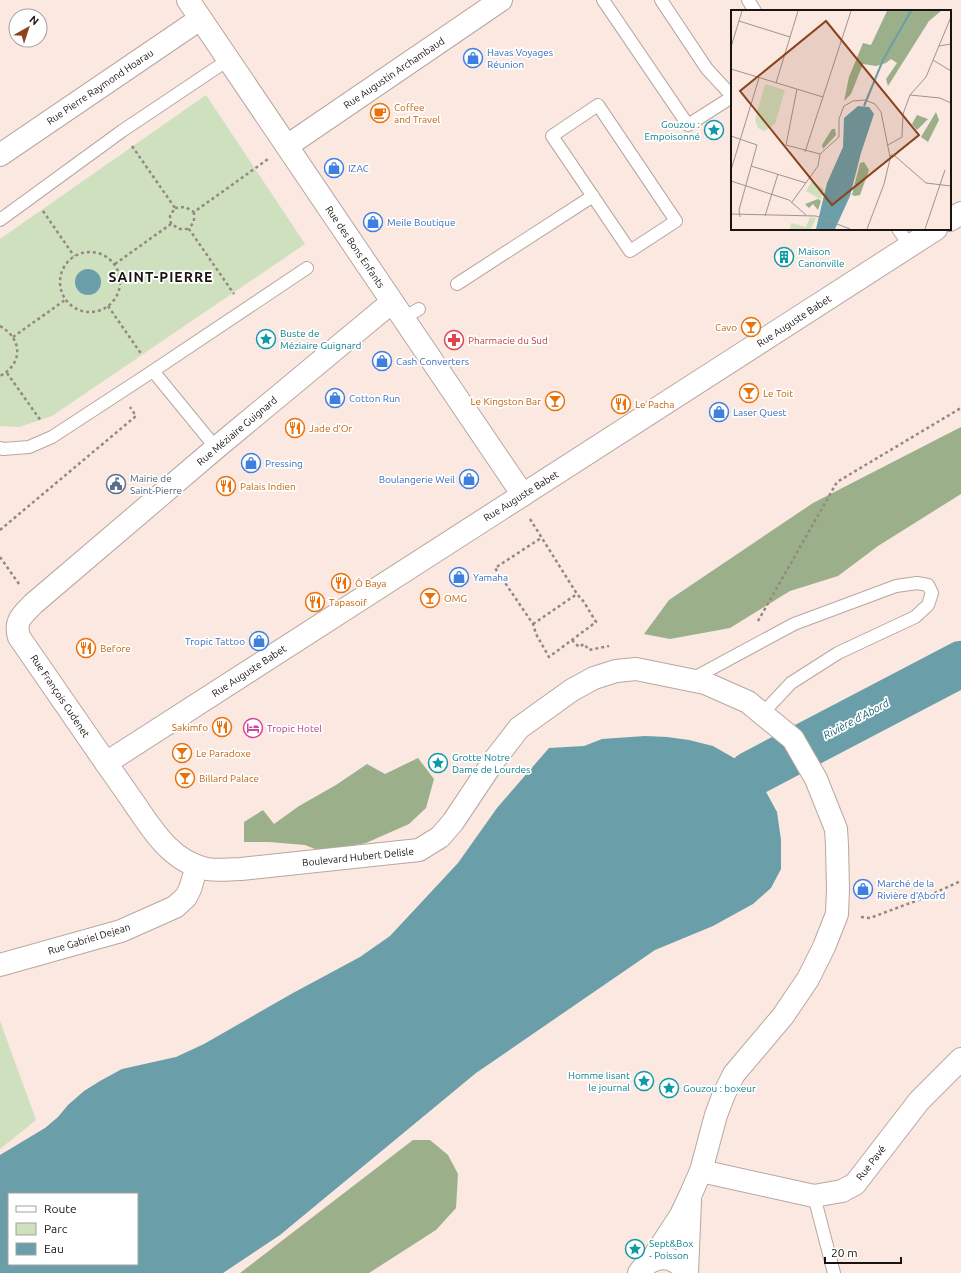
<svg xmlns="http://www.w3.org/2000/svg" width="961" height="1273" font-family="Ubuntu,sans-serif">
	<rect width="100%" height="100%" fill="#fae8e1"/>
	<g fill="#cee0be">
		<path d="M 206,95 L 305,244 L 52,416 L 19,427 L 0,426 L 0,239 Z"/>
		<path d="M 0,1021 L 36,1120 L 0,1149 Z"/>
	</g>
	<g fill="#9bb08a">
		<path d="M 961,427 L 961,494 L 878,546 L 838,576 L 790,591 L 730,628 L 670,639 L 644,634 L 669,600 L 813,503 Z"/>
		<path d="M 418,758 L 434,779 L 426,808 L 409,824 L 366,843 L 320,851 L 305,845 L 269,842 L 244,842 L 244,822 L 263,810 L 274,824 L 299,806 L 336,785 L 367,764 L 385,774 Z"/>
		<path d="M 413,1140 L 430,1140 L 448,1155 L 458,1174 L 456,1208 L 436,1230 L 369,1273 L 240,1273 Z"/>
	</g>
	<g fill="#6a9ea9" fill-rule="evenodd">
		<circle cx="88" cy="282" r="13"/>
		<path d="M 645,736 L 667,737 L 689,740 L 713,746 L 734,758 L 751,774 L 765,790 L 777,812 L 781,840 L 781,869 L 771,888 L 753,904 L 713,926 L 655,950 L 476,1073 L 280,1235 L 223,1273 L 0,1273 L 0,1155 L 45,1128 L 58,1117 L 68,1105 L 84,1091 L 100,1081 L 122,1069 L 176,1057 L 204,1044 L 293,993 L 360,957 L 390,936 L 458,863 L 497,808 L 549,748 L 584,746 L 602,739 ZM 9,1194 L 137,1194 L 137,1264 L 9,1264 Z"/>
	</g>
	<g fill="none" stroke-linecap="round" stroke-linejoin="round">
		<path stroke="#6a9ea9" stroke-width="46" d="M 751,774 L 961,664"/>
		<g stroke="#b8a7a1" stroke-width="14">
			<g id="lane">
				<path d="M 603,0 L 688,125 L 732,97"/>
				<path d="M 661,0 L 707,69 L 732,96"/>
				<path d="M 748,0 L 755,11"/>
				<path d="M 598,105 L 676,221 L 630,251 L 552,136 Z"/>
				<path d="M 0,220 L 122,131 L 228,60"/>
				<path d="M 898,229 L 910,246"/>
				<path d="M 457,284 L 593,196"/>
				<path d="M 404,318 L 419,309"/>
				<path d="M 153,371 L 307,268"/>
				<path d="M 0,448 L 3,449 L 29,447 L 52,437 L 153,371 L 216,448"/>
				<path d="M 692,679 L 794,624 L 896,586 L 917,583 L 928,585 L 932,593 L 928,605 L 915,617 L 838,653 L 791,683 L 762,714"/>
				<path d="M 814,1196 L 834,1273"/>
			</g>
		</g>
		<g stroke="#b8a7a1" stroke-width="24">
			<g id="street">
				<path d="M 287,146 L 501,0"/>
				<path d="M 0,155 L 200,19"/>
				<path d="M 106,763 L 19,637 C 14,620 23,615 33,604 L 216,448 L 392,302"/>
				<path d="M 0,965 L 121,931 L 175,907 L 186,897 L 190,889 L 197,866"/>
				<path d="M 701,1171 L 814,1196 L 842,1191 L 855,1184 L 919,1101 L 961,1059"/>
			</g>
		</g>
		<g stroke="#b8a7a1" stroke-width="24">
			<g id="secondary">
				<path d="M 188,0 L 523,495"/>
				<path d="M 950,220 L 961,213"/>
				<path d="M 651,1261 L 681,1215 L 690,1196 L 701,1171 L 716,1115 L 724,1094 L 734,1074 L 783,1016 L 808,979 L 824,947 L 837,914 L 838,889 L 837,845 L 836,829 L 816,779 L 793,739 L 748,702 L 705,683 L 636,669 L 616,671 L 594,678 L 572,690 L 519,728 L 495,759 L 453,822 L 440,837 L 419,850 L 241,869 C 230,869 218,871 207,869 C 172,862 153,831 134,803 C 125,790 116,777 106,763 L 936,229"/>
				<path d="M 687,1272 L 690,1201"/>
				<path d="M 639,1273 C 652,1253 675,1254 687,1273"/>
			</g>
		</g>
		<g stroke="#958883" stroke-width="2.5" stroke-dasharray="3 3" stroke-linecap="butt">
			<path d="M 132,146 L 175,208 L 170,216 L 171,224"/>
			<path d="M 175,208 L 185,207 L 194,212 L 268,159"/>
			<path d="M 43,211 L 74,256"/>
			<path d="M 194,212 L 194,221 L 189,229 L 234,294"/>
			<circle cx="90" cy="282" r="30"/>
			<path d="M 115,264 L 171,224 L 180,229 L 189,229"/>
			<path d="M 108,306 L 142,355"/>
			<path d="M 0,326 C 23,339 23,364 0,376"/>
			<path d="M 13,337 L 65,300"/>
			<path d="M 7,373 L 41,421"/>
			<path d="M 530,519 L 577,594 L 584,602 L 596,622 L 549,657 L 536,634 L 533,624 L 495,568 L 541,538"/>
			<path d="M 0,530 L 136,416 L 130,407"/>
			<path d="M 0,557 L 19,584"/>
			<path d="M 758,621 L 837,482 L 961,408"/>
			<path d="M 533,624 L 577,594"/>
			<path d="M 572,640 L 579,647 L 584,644 L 589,650 L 609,646"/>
			<path d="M 861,917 L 870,918 L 921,899 L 961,881"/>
		</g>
		<use href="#lane" stroke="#fff" stroke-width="12"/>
		<use href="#street" stroke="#fff" stroke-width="22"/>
		<use href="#secondary" stroke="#fff" stroke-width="22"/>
	</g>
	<defs>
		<g id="shop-ring" transform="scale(1)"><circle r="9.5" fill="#fff" stroke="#3f7fe0" stroke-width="1.5"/><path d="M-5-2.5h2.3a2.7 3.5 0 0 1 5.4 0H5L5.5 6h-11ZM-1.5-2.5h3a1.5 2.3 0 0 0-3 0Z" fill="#3f7fe0"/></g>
		<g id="cafe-ring" transform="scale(1)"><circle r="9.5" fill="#fff" stroke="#e8710a" stroke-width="1.5"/><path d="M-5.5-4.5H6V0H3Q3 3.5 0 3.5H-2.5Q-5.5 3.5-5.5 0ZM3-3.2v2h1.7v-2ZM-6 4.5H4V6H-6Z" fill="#e8710a"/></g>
		<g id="sight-ring" transform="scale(1)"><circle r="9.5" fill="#fff" stroke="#0f9aa8" stroke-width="1.5"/><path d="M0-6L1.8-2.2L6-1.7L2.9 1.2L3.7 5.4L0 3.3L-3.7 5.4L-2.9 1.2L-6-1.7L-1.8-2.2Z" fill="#0f9aa8"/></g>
		<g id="building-ring" transform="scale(1)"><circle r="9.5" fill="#fff" stroke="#0f9aa8" stroke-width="1.5"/><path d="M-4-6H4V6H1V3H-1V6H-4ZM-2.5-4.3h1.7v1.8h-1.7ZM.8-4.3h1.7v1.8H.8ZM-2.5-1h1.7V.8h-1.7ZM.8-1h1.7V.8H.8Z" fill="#0f9aa8"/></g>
		<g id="bar-ring" transform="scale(1)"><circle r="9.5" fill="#fff" stroke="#e8710a" stroke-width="1.5"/><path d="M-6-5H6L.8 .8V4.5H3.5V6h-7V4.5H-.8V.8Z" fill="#e8710a"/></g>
		<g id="pharmacy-ring" transform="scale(1)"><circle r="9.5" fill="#fff" stroke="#e0444e" stroke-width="1.5"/><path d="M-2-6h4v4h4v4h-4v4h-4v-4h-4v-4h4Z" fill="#e0444e"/></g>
		<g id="restaurant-ring" transform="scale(1)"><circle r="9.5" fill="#fff" stroke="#e8710a" stroke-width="1.5"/><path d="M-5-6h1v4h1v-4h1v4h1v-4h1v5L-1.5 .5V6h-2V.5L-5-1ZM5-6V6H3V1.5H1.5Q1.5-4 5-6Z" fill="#e8710a"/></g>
		<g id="civic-ring" transform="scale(1)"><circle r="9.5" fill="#fff" stroke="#5c6f8a" stroke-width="1.5"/><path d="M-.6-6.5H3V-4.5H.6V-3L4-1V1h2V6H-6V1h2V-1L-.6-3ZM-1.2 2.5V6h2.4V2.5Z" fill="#5c6f8a"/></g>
		<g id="hotel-ring" transform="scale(1)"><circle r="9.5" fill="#fff" stroke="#d1479c" stroke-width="1.5"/><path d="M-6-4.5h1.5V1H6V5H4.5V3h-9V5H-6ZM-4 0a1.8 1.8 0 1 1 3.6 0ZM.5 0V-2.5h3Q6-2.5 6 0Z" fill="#d1479c"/></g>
	</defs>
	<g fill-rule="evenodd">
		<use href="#shop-ring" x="473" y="58"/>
		<use href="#cafe-ring" x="380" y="113"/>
		<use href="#sight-ring" x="714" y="130"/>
		<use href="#shop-ring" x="334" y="168"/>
		<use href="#shop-ring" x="373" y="222"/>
		<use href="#building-ring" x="784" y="257"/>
		<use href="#bar-ring" x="751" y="327"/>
		<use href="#sight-ring" x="266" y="339"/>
		<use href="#pharmacy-ring" x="454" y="340"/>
		<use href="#shop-ring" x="382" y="361"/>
		<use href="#bar-ring" x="749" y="393"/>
		<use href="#shop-ring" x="335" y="398"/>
		<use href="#bar-ring" x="555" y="401"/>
		<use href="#restaurant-ring" x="621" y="404"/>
		<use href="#shop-ring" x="719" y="412"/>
		<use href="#restaurant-ring" x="295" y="428"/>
		<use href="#shop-ring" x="251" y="463"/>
		<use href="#shop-ring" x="469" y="479"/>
		<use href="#civic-ring" x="116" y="484"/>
		<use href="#restaurant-ring" x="226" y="486"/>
		<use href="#shop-ring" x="459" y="577"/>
		<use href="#restaurant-ring" x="341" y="583"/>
		<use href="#bar-ring" x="430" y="598"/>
		<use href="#restaurant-ring" x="315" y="602"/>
		<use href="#shop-ring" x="259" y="641"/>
		<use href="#restaurant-ring" x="86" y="648"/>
		<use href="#restaurant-ring" x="222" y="727"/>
		<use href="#hotel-ring" x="253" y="728"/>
		<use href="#bar-ring" x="182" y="753"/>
		<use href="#sight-ring" x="438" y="763"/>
		<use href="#bar-ring" x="185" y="778"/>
		<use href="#shop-ring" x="863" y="889"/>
		<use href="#sight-ring" x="644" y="1081"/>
		<use href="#sight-ring" x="669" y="1088"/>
		<use href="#sight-ring" x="635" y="1249"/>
	</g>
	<g text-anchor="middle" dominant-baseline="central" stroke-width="3.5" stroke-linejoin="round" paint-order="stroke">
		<g font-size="10" fill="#366cbe" stroke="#fff" text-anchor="start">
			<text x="487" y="52">Havas Voyages<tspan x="487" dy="12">Réunion</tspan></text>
			<text x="348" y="168">IZAC</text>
			<text x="387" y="222">Meile Boutique</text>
			<text x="396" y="361">Cash Converters</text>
			<text x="349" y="398">Cotton Run</text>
			<text x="733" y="412">Laser Quest</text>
			<text x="265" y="463">Pressing</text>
			<text x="455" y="479" text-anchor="end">Boulangerie Weil</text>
			<text x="473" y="577">Yamaha</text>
			<text x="245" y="641" text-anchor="end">Tropic Tattoo</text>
			<text x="877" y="883">Marché de la<tspan x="877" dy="12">Rivière d’Abord</tspan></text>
		</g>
		<g font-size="10" fill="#191311" stroke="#fff">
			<text transform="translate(394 73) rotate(-34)">Rue Augustin Archambaud</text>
			<text transform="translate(100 87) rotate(-34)">Rue Pierre Raymond Hoarau</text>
			<text transform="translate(355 247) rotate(56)">Rue des Bons Enfants</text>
			<text transform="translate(794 321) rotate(-33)">Rue Auguste Babet</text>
			<text transform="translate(237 431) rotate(-40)">Rue Méziaire Guignard</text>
			<text transform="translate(521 496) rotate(-32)">Rue Auguste Babet</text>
			<text transform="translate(249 671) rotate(-33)">Rue Auguste Babet</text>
			<text transform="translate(60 696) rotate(56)">Rue François Cudenet</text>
			<text transform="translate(358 857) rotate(-6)">Boulevard Hubert Delisle</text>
			<text transform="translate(89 939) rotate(-17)">Rue Gabriel Dejean</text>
			<text transform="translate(871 1163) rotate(-52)">Rue Pavé</text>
		</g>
		<g font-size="10" fill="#c56008" stroke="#fff" text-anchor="start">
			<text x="394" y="107">Coffee<tspan x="394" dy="12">and Travel</tspan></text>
			<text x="737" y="327" text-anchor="end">Cavo</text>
			<text x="763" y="393">Le Toit</text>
			<text x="541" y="401" text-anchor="end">Le Kingston Bar</text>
			<text x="635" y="404">Le Pacha</text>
			<text x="309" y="428">Jade d'Or</text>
			<text x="240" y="486">Palais Indien</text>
			<text x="355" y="583">Ô Baya</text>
			<text x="444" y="598">OMG</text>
			<text x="329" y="602">Tapasoif</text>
			<text x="100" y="648">Before</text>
			<text x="208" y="727" text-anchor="end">Sakimfo</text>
			<text x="196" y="753">Le Paradoxe</text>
			<text x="199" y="778">Billard Palace</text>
		</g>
		<g font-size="10" fill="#0d838f" stroke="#fff" text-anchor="start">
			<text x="700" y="124" text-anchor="end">Gouzou :<tspan x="700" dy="12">Empoisonné</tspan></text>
			<text x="798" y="251">Maison<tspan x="798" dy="12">Canonville</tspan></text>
			<text x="280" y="333">Buste de<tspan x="280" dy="12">Méziaire Guignard</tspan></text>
			<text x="452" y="757">Grotte Notre<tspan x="452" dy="12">Dame de Lourdes</tspan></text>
			<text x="630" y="1075" text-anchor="end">Homme lisant<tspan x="630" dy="12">le journal</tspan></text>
			<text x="683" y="1088">Gouzou : boxeur</text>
			<text x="649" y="1243">Sept&amp;Box<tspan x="649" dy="12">- Poisson</tspan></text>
		</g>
		<g font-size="10" fill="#be3a42" stroke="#fff" text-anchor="start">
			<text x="468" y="340">Pharmacie du Sud</text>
		</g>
		<g font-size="10" fill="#4e5e75" stroke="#fff" text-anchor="start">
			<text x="130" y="478">Mairie de<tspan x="130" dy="12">Saint-Pierre</tspan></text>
		</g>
		<g font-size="10" fill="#b23c85" stroke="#fff" text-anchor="start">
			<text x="267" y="728">Tropic Hotel</text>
		</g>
		<g font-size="11" font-style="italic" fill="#1b626e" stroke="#fff">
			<text transform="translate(856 719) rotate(-28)">Rivière d'Abord</text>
		</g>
		<g font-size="14" font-weight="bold" letter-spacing="1" fill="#191311" stroke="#fff">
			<text x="161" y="277">SAINT-PIERRE</text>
		</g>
	</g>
	<g transform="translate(731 10)">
		<rect width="220" height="220" fill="#fae8e1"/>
		<path d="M 34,74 L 54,80 L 44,114 L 33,121 L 27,118 L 24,110 ZM 81,171 L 93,179 L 90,190 L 75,181 ZM 79,207 L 85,208 L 80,219 L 59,219 L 60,213 L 75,217 Z" fill="#cee0be"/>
		<path d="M 156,1 L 210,1 L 198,11 L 157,76 L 155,69 L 166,53 L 160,49 L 155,53 L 145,56 L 132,54 L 120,84 L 113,91 L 118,67 L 132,33 L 140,35 ZM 205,102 L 208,110 L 197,132 L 190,127 ZM 186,105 L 197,109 L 186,120 L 181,114 ZM 101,119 L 104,119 L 105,125 L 92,139 L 91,135 ZM 133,152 L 138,160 L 129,185 L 124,186 L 121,185 L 129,153 ZM 87,189 L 90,191 L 87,200 L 82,194 L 78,198 L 74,194 Z" fill="#9bb08a"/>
		<path d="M 127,96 L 138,97 L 143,104 L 130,143 L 119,186 L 104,219 L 85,219 L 96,173 L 112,137 L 113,108 Z" fill="#6a9ea9"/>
		<path fill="none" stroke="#6a9ea9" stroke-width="2" d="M 133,96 L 152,50 L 180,1"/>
		<path fill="none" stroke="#a0938e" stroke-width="1" d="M 8,11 L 59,27M 208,36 L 220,34M 0,37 L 11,1M 202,50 L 220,61M 0,59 L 92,87M 45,73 L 67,1M 66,79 L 55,135 L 89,144M 179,85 L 195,67 L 220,7M 0,126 L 26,135 L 8,200 L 9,207M 157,135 L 171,127 L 172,104 L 179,85 L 209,88 L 220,93M 74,142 L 120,1M 89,144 L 108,127 L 108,109 L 113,96 L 122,91 L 134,90 L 144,94 L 150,102 L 159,147M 159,149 L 160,145 L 164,146 L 195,173 L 220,176M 20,156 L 75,173M 0,160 L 28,68M 0,171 L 58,190 L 75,205M 61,192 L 87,156 L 89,144M 0,204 L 85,206 L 119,219M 34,206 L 47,164M 136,219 L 153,174 L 159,149M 194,219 L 214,160"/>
		<path fill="#8a441d" fill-opacity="0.15" stroke="#8a441d" stroke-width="2" d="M 95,11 L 188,125 L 101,195 L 9,81 Z"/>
		<rect width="220" height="220" fill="none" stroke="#191311" stroke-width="2"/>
	</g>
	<rect x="8" y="1193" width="130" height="72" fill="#ffffff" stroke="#a3a1a0"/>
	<rect x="16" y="1206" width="20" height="6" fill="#ffffff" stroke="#a3a1a0"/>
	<text x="44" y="1213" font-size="12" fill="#191311">Route</text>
	<rect x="16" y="1223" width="20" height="12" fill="#cee0be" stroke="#a3a1a0"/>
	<text x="44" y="1233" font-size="12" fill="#191311">Parc</text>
	<rect x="16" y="1243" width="20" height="12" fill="#6a9ea9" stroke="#a3a1a0"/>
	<text x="44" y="1253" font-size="12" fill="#191311">Eau</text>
	<g transform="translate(28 28) rotate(39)"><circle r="19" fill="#ffffff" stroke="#a3a1a0"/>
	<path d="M0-3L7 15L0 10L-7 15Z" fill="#8a441d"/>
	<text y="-6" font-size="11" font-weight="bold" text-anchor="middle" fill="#191311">N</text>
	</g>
	<path d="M825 1257v6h76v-6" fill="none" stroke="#191311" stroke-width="2"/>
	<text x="831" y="1257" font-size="12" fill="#191311" stroke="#ffffff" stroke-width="3" paint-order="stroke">20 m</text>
</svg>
